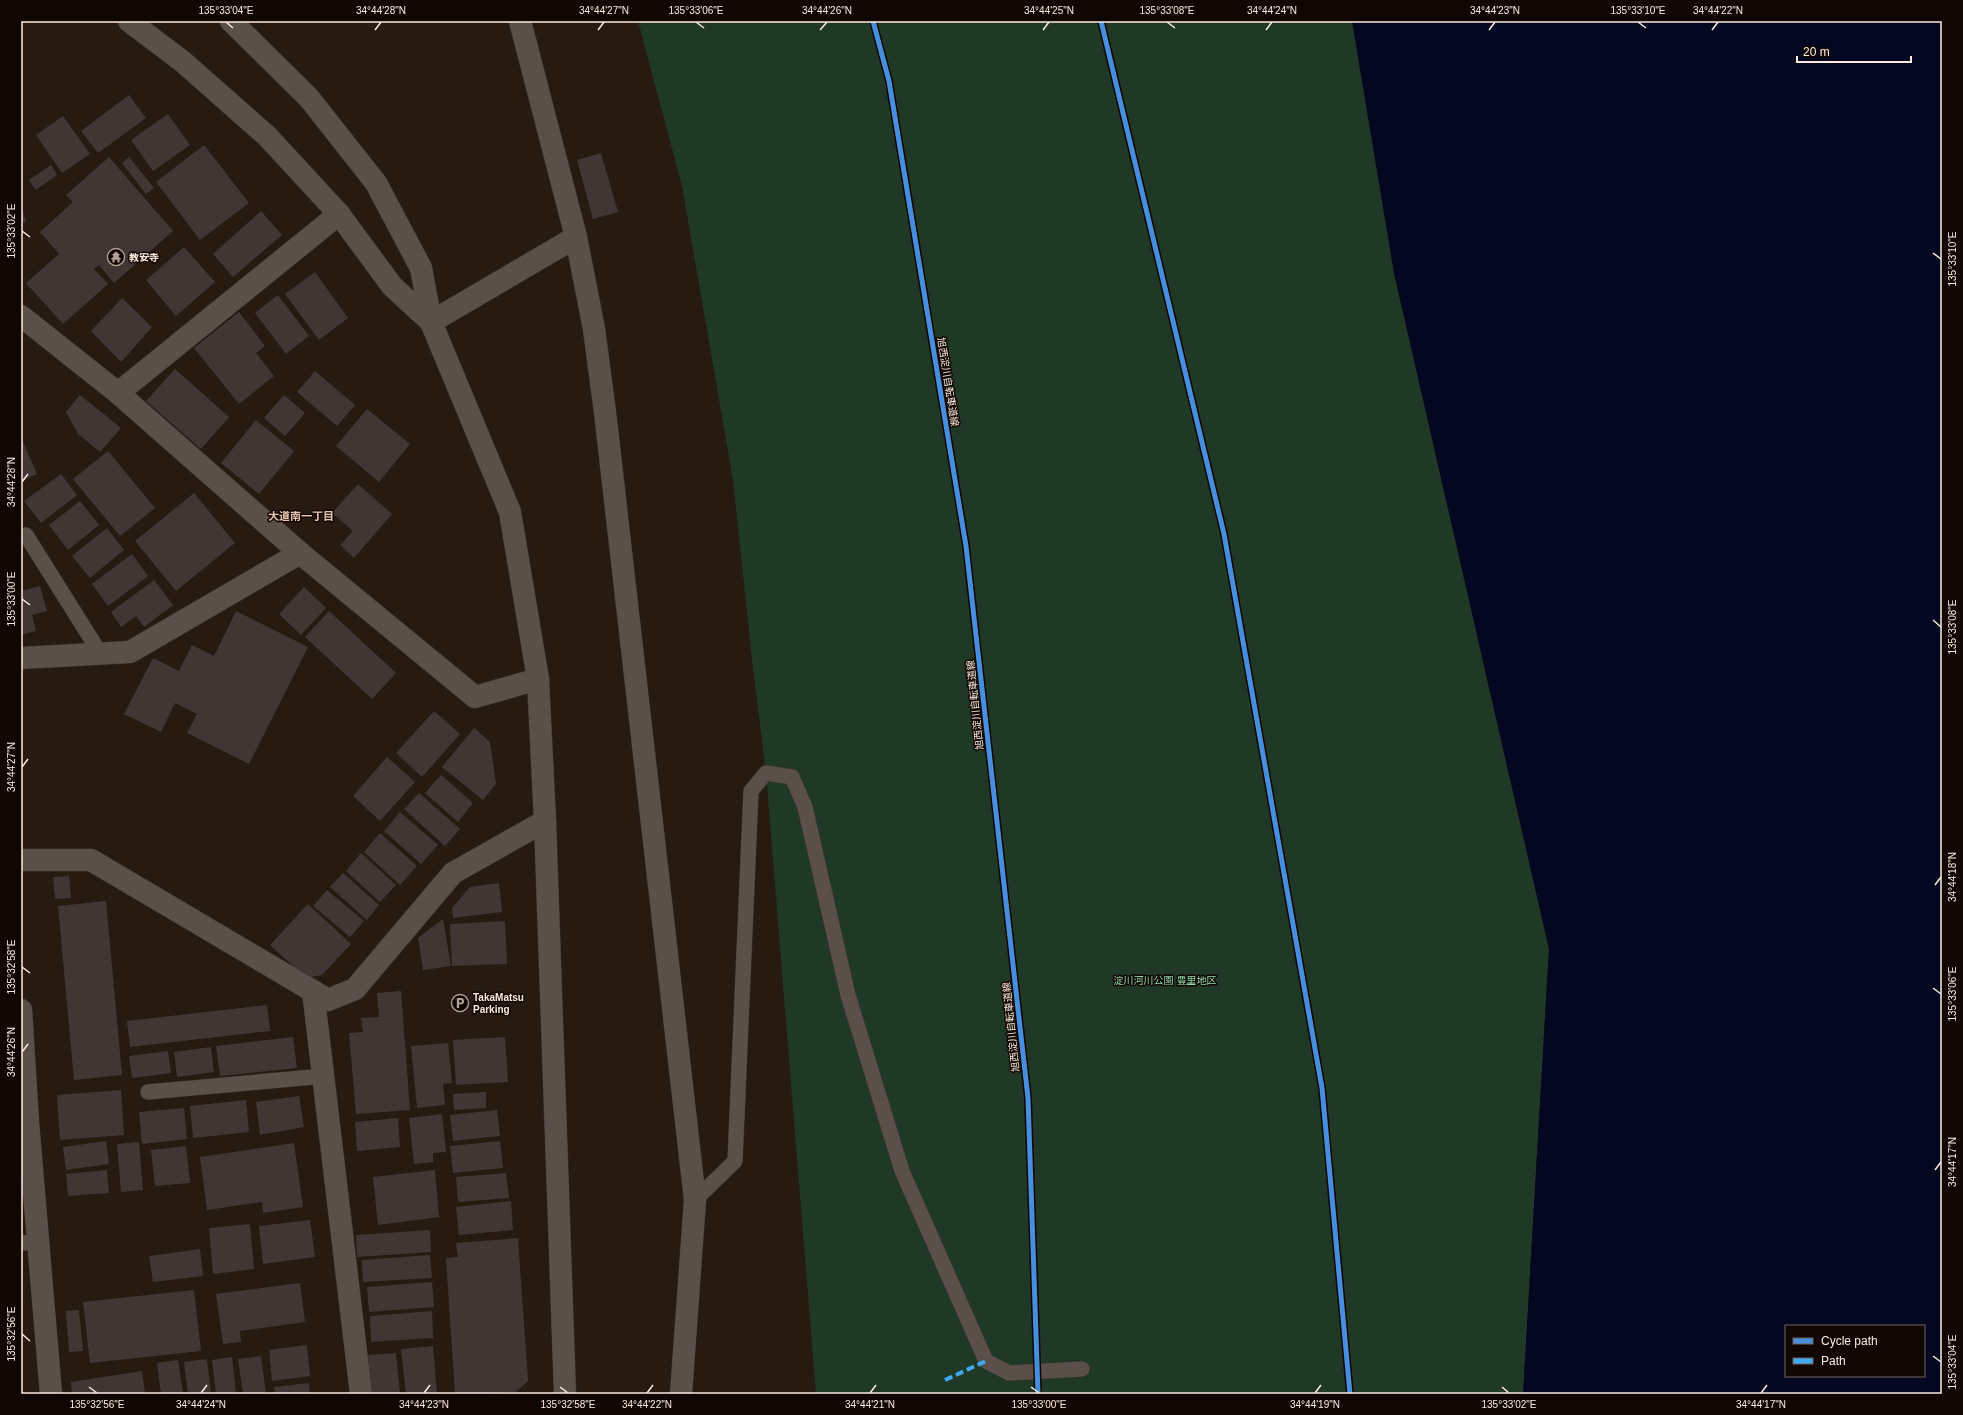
<svg xmlns="http://www.w3.org/2000/svg" width="1963" height="1415" font-family="Helvetica,'Noto Sans JP',sans-serif">
	<rect width="100%" height="100%" fill="#271a11"/>
	<path fill="#203927" d="M 638,21 L 1352,21 L 1394,273 L 1549,949 L 1523,1394 L 816,1394 L 766,773 L 753,668 L 733,480 L 682,186 Z"/>
	<path fill="#040720" fill-rule="evenodd" d="M 1352,21 L 1942,21 L 1942,1394 L 1523,1394 L 1549,949 L 1394,273 ZM 1786,1326 L 1924,1326 L 1924,1376 L 1786,1376 Z"/>
	<g fill="#423635">
		<path d="M 129,95 L 146,118 L 98,153 L 81,131 Z"/>
		<path d="M 168,114 L 190,145 L 153,171 L 131,140 Z"/>
		<path d="M 63,116 L 90,154 L 62,173 L 36,135 Z"/>
		<path d="M 204,145 L 249,203 L 200,240 L 156,182 Z"/>
		<path d="M 601,153 L 618,212 L 593,219 L 577,160 Z"/>
		<path d="M 109,157 L 173,231 L 114,283 L 99,265 L 94,269 L 108,284 L 63,324 L 26,283 L 59,254 L 40,232 L 73,202 L 66,195 Z"/>
		<path d="M 129,157 L 154,188 L 146,194 L 122,163 Z"/>
		<path d="M 51,165 L 57,175 L 36,190 L 29,180 Z"/>
		<path d="M 21,204 L 26,222 L 21,223 Z"/>
		<path d="M 261,211 L 282,235 L 233,277 L 213,254 Z"/>
		<path d="M 184,247 L 215,282 L 176,316 L 146,280 Z"/>
		<path d="M 315,272 L 348,318 L 319,340 L 285,294 Z"/>
		<path d="M 278,295 L 309,336 L 286,354 L 255,313 Z"/>
		<path d="M 122,298 L 152,327 L 121,362 L 91,331 Z"/>
		<path d="M 239,312 L 265,346 L 256,353 L 274,376 L 239,404 L 194,348 Z"/>
		<path d="M 175,369 L 229,417 L 201,449 L 146,401 Z"/>
		<path d="M 315,371 L 355,405 L 337,426 L 297,392 Z"/>
		<path d="M 80,395 L 121,428 L 100,452 L 78,434 L 66,412 Z"/>
		<path d="M 284,395 L 305,413 L 285,436 L 264,418 Z"/>
		<path d="M 367,409 L 410,444 L 379,482 L 336,446 Z"/>
		<path d="M 256,420 L 294,451 L 259,494 L 221,463 Z"/>
		<path d="M 21,437 L 37,474 L 21,481 Z"/>
		<path d="M 108,451 L 155,508 L 120,536 L 73,479 Z"/>
		<path d="M 61,474 L 77,495 L 41,523 L 24,501 Z"/>
		<path d="M 358,484 L 392,514 L 354,558 L 340,545 L 353,531 L 332,513 Z"/>
		<path d="M 194,493 L 235,543 L 176,591 L 135,541 Z"/>
		<path d="M 80,501 L 99,525 L 68,550 L 49,525 Z"/>
		<path d="M 107,528 L 124,550 L 90,578 L 72,556 Z"/>
		<path d="M 132,554 L 148,576 L 108,606 L 92,584 Z"/>
		<path d="M 154,580 L 173,605 L 144,627 L 136,616 L 121,627 L 111,612 Z"/>
		<path d="M 40,586 L 47,611 L 32,615 L 36,631 L 21,635 L 21,591 Z"/>
		<path d="M 304,587 L 326,608 L 301,635 L 279,614 Z"/>
		<path d="M 236,611 L 308,647 L 249,764 L 187,733 L 197,714 L 175,703 L 161,732 L 124,714 L 153,658 L 179,671 L 192,645 L 214,656 Z"/>
		<path d="M 329,611 L 396,673 L 372,699 L 305,637 Z"/>
		<path d="M 434,711 L 460,734 L 422,777 L 396,753 Z"/>
		<path d="M 474,728 L 490,742 L 496,784 L 483,800 L 442,767 Z"/>
		<path d="M 387,757 L 415,782 L 380,821 L 353,796 Z"/>
		<path d="M 441,775 L 473,803 L 458,822 L 425,793 Z"/>
		<path d="M 419,793 L 460,829 L 445,846 L 404,809 Z"/>
		<path d="M 400,812 L 438,845 L 421,864 L 384,831 Z"/>
		<path d="M 380,833 L 417,866 L 400,885 L 364,852 Z"/>
		<path d="M 361,853 L 396,885 L 380,902 L 346,871 Z"/>
		<path d="M 343,873 L 379,905 L 367,920 L 330,887 Z"/>
		<path d="M 69,876 L 71,898 L 55,899 L 53,877 Z"/>
		<path d="M 499,883 L 502,912 L 453,918 L 452,908 L 470,887 Z"/>
		<path d="M 327,890 L 364,921 L 350,937 L 313,906 Z"/>
		<path d="M 106,901 L 122,1075 L 74,1080 L 58,906 Z"/>
		<path d="M 308,904 L 351,944 L 322,975 L 306,978 L 270,945 Z"/>
		<path d="M 443,919 L 451,966 L 423,970 L 418,938 Z"/>
		<path d="M 505,921 L 507,964 L 452,966 L 450,924 Z"/>
		<path d="M 401,991 L 410,1110 L 356,1114 L 349,1033 L 363,1032 L 361,1018 L 379,1017 L 377,993 Z"/>
		<path d="M 267,1005 L 270,1031 L 130,1047 L 127,1021 Z"/>
		<path d="M 293,1037 L 297,1068 L 220,1076 L 216,1046 Z"/>
		<path d="M 505,1037 L 508,1082 L 456,1085 L 453,1040 Z"/>
		<path d="M 448,1043 L 452,1083 L 443,1084 L 445,1105 L 417,1108 L 411,1046 Z"/>
		<path d="M 211,1047 L 214,1072 L 177,1077 L 174,1052 Z"/>
		<path d="M 168,1051 L 171,1073 L 132,1078 L 129,1056 Z"/>
		<path d="M 121,1090 L 124,1135 L 60,1140 L 57,1095 Z"/>
		<path d="M 486,1092 L 486,1108 L 454,1110 L 453,1094 Z"/>
		<path d="M 299,1096 L 304,1127 L 260,1135 L 256,1102 Z"/>
		<path d="M 246,1100 L 249,1132 L 193,1138 L 190,1106 Z"/>
		<path d="M 184,1108 L 187,1139 L 142,1144 L 139,1112 Z"/>
		<path d="M 497,1110 L 500,1136 L 453,1141 L 450,1115 Z"/>
		<path d="M 442,1114 L 446,1152 L 433,1153 L 433,1162 L 414,1164 L 409,1118 Z"/>
		<path d="M 398,1118 L 400,1147 L 357,1151 L 355,1122 Z"/>
		<path d="M 106,1141 L 109,1164 L 66,1170 L 63,1147 Z"/>
		<path d="M 500,1141 L 503,1168 L 453,1173 L 450,1146 Z"/>
		<path d="M 139,1142 L 143,1190 L 121,1192 L 117,1144 Z"/>
		<path d="M 294,1143 L 303,1207 L 263,1213 L 262,1202 L 207,1210 L 200,1157 Z"/>
		<path d="M 186,1146 L 190,1183 L 155,1186 L 151,1150 Z"/>
		<path d="M 107,1170 L 109,1193 L 68,1196 L 66,1174 Z"/>
		<path d="M 435,1170 L 439,1217 L 378,1225 L 373,1177 Z"/>
		<path d="M 506,1173 L 509,1198 L 458,1202 L 456,1177 Z"/>
		<path d="M 511,1201 L 513,1230 L 459,1235 L 456,1207 Z"/>
		<path d="M 310,1220 L 315,1257 L 263,1264 L 259,1226 Z"/>
		<path d="M 250,1224 L 254,1269 L 213,1274 L 209,1228 Z"/>
		<path d="M 430,1230 L 431,1252 L 357,1257 L 356,1235 Z"/>
		<path d="M 518,1238 L 528,1381 L 516,1392 L 455,1394 L 446,1258 L 458,1257 L 456,1243 Z"/>
		<path d="M 200,1249 L 203,1276 L 153,1282 L 149,1256 Z"/>
		<path d="M 430,1255 L 432,1278 L 363,1282 L 362,1260 Z"/>
		<path d="M 432,1282 L 434,1307 L 369,1312 L 367,1287 Z"/>
		<path d="M 300,1283 L 305,1322 L 240,1331 L 241,1342 L 223,1344 L 216,1294 Z"/>
		<path d="M 194,1290 L 201,1351 L 90,1363 L 83,1302 Z"/>
		<path d="M 79,1310 L 83,1351 L 69,1352 L 66,1311 Z"/>
		<path d="M 432,1311 L 433,1338 L 371,1342 L 370,1316 Z"/>
		<path d="M 307,1345 L 310,1376 L 272,1381 L 269,1350 Z"/>
		<path d="M 433,1346 L 437,1394 L 406,1394 L 401,1349 Z"/>
		<path d="M 396,1353 L 400,1394 L 372,1394 L 368,1355 Z"/>
		<path d="M 261,1356 L 266,1394 L 243,1394 L 238,1359 Z"/>
		<path d="M 232,1357 L 236,1394 L 216,1394 L 212,1360 Z"/>
		<path d="M 207,1359 L 211,1394 L 188,1394 L 184,1362 Z"/>
		<path d="M 178,1360 L 183,1394 L 161,1394 L 157,1363 Z"/>
		<path d="M 142,1371 L 145,1394 L 72,1394 L 71,1382 Z"/>
		<path d="M 309,1383 L 310,1394 L 275,1394 L 274,1387 Z"/>
	</g>
	<g fill="none" stroke-linecap="round" stroke-linejoin="round">
		<g stroke="#3e342e" stroke-width="16">
			<g id="lane">
				<path d="M 26,535 L 100,653"/>
				<path d="M 148,1092 L 324,1076"/>
				<path d="M 695,1200 L 735,1161 L 751,791 L 766,773 L 792,777 L 805,807 L 848,995 L 902,1171 L 986,1361 L 1009,1373 L 1082,1369"/>
				<path d="M 21,1243 L 38,1242"/>
			</g>
		</g>
		<g stroke="#3e342e" stroke-width="23">
			<g id="street">
				<path d="M 129,21 L 182,61 L 267,136 L 339,214 L 392,286 L 431,322"/>
				<path d="M 231,21 L 309,98 L 376,183 L 421,268 L 431,322"/>
				<path d="M 520,21 L 576,237"/>
				<path d="M 21,316 L 118,393 L 300,553 L 475,697 L 538,679"/>
				<path d="M 118,393 L 339,214"/>
				<path d="M 21,658 L 130,652 L 300,553"/>
				<path d="M 21,860 L 91,860 L 328,1000 L 355,989 L 453,873 L 545,821"/>
				<path d="M 313,991 L 361,1394"/>
				<path d="M 21,1010 L 28,1122 L 51,1394"/>
			</g>
		</g>
		<g stroke="#3e342e" stroke-width="23">
			<path id="secondary" d="M 565,1394 L 545,821 L 538,679 L 510,512 L 431,322 L 576,237 L 594,329 L 605,412 L 695,1200 L 681,1394"/>
		</g>
		<use href="#lane" stroke="#5a5049" stroke-width="15"/>
		<use href="#street" stroke="#5a5049" stroke-width="22"/>
		<use href="#secondary" stroke="#5a5049" stroke-width="22"/>
		<path stroke="#3fa9f5" stroke-width="4" stroke-dasharray="8 4" stroke-linecap="butt" d="M 945,1380 L 986,1361"/>
		<g stroke="#110702" stroke-width="8">
			<g id="cycleway">
				<path d="M 873,21 L 889,81 L 966,546 L 1028,1098 L 1038,1394"/>
				<path d="M 1101,21 L 1224,534 L 1322,1088 L 1350,1394"/>
			</g>
		</g>
		<use href="#cycleway" stroke="#468fdf" stroke-width="5"/>
	</g>
	<path fill="none" stroke="#fceadf" stroke-width="1.5" d="M 226,22 L 233,28M 696,22 L 704,28M 1167,22 L 1175,28M 1638,22 L 1646,28M 375,30 L 381,22M 598,30 L 604,22M 820,30 L 827,22M 1043,30 L 1049,22M 1266,30 L 1272,22M 1489,30 L 1495,22M 1712,30 L 1718,22M 22,231 L 30,237M 1933,253 L 1941,259M 22,482 L 28,474M 22,599 L 30,605M 1933,620 L 1941,627M 22,767 L 28,759M 1935,885 L 1941,877M 22,967 L 30,973M 1933,988 L 1941,994M 22,1052 L 28,1044M 1935,1170 L 1941,1162M 22,1334 L 30,1341M 1933,1356 L 1941,1362M 89,1387 L 97,1393M 560,1387 L 568,1393M 1031,1387 L 1039,1393M 1502,1387 L 1509,1393M 201,1393 L 207,1385M 424,1393 L 430,1385M 647,1393 L 653,1385M 870,1393 L 876,1385M 1315,1393 L 1321,1385M 1761,1393 L 1767,1385"/>
	<defs>
		<g id="temple-ring" transform="scale(0.9)"><circle r="9.5" fill="#110702" stroke="#b1a197" stroke-width="1.5"/><path d="M0-6L5-2H3V0L6.5 2.5H4V6H1.5V3h-3V6H-4V2.5H-6.5L-3 0V-2H-5Z" fill="#b1a197"/></g>
		<g id="parking-ring" transform="scale(0.9)"><circle r="9.5" fill="#110702" stroke="#b1a197" stroke-width="1.5"/><path d="M-3.5-5.5H1a3.5 3.5 0 0 1 0 7H-1V5.5H-3.5ZM-1-3.4V-.6H.8a1.4 1.4 0 0 0 0-2.8Z" fill="#b1a197"/></g>
	</defs>
	<g fill-rule="evenodd">
		<use href="#temple-ring" x="116" y="257"/>
		<use href="#parking-ring" x="460" y="1003"/>
	</g>
	<g text-anchor="middle" dominant-baseline="central" stroke-width="3" stroke-linejoin="round" paint-order="stroke">
		<g font-size="10" font-weight="bold" fill="#fceadf" stroke="#110702" text-anchor="start">
			<text x="129" y="257">教安寺</text>
			<text x="473" y="997">TakaMatsu<tspan x="473" dy="12">Parking</tspan></text>
		</g>
		<g font-size="10" fill="#fceadf" stroke="#110702">
			<text transform="translate(948 382) rotate(81)">旭西淀川自転車道線</text>
			<text transform="translate(975 705) rotate(-96)">旭西淀川自転車道線</text>
			<text transform="translate(1011 1027) rotate(-96)">旭西淀川自転車道線</text>
		</g>
		<g font-size="10" fill="#91dbab" stroke="#110702">
			<text x="1165" y="980">淀川河川公園 豊里地区</text>
		</g>
		<g font-size="11" font-weight="bold" fill="#e6c4af" stroke="#110702">
			<text x="301" y="516">大道南一丁目</text>
		</g>
	</g>
	<rect width="1963" height="1415" fill="none" stroke="#110702" stroke-width="44"/>
	<rect x="1785" y="1325" width="140" height="52" fill="#110702" stroke="#6f625a"/>
	<rect x="1793" y="1338" width="20" height="6" fill="#468fdf" stroke="#6f625a"/>
	<text x="1821" y="1345" font-size="12" fill="#fceadf">Cycle path</text>
	<rect x="1793" y="1358" width="20" height="6" fill="#3fa9f5" stroke="#6f625a"/>
	<text x="1821" y="1365" font-size="12" fill="#fceadf">Path</text>
	<path d="M1797 56v6h114v-6" fill="none" stroke="#fceadf" stroke-width="2"/>
	<text x="1803" y="56" font-size="12" fill="#fceadf" stroke="#110702" stroke-width="3" paint-order="stroke">20 m</text>
	<rect x="22" y="22" width="1919" height="1371" fill="none" stroke="#fceadf" stroke-width="1.5"/>
	<g font-size="10" text-anchor="middle" fill="#fceadf">
		<text x="226" y="14">135°33'04"E</text>
		<text x="381" y="14">34°44'28"N</text>
		<text x="604" y="14">34°44'27"N</text>
		<text x="696" y="14">135°33'06"E</text>
		<text x="827" y="14">34°44'26"N</text>
		<text x="1049" y="14">34°44'25"N</text>
		<text x="1167" y="14">135°33'08"E</text>
		<text x="1272" y="14">34°44'24"N</text>
		<text x="1495" y="14">34°44'23"N</text>
		<text x="1638" y="14">135°33'10"E</text>
		<text x="1718" y="14">34°44'22"N</text>
		<text transform="translate(11 231) rotate(-90)" y="4">135°33'02"E</text>
		<text transform="translate(1952 259) rotate(-90)" y="4">135°33'10"E</text>
		<text transform="translate(11 482) rotate(-90)" y="4">34°44'28"N</text>
		<text transform="translate(11 599) rotate(-90)" y="4">135°33'00"E</text>
		<text transform="translate(1952 627) rotate(-90)" y="4">135°33'08"E</text>
		<text transform="translate(11 767) rotate(-90)" y="4">34°44'27"N</text>
		<text transform="translate(1952 877) rotate(-90)" y="4">34°44'18"N</text>
		<text transform="translate(11 967) rotate(-90)" y="4">135°32'58"E</text>
		<text transform="translate(1952 994) rotate(-90)" y="4">135°33'06"E</text>
		<text transform="translate(11 1052) rotate(-90)" y="4">34°44'26"N</text>
		<text transform="translate(1952 1162) rotate(-90)" y="4">34°44'17"N</text>
		<text transform="translate(11 1334) rotate(-90)" y="4">135°32'56"E</text>
		<text transform="translate(1952 1362) rotate(-90)" y="4">135°33'04"E</text>
		<text x="97" y="1408">135°32'56"E</text>
		<text x="201" y="1408">34°44'24"N</text>
		<text x="424" y="1408">34°44'23"N</text>
		<text x="568" y="1408">135°32'58"E</text>
		<text x="647" y="1408">34°44'22"N</text>
		<text x="870" y="1408">34°44'21"N</text>
		<text x="1039" y="1408">135°33'00"E</text>
		<text x="1315" y="1408">34°44'19"N</text>
		<text x="1509" y="1408">135°33'02"E</text>
		<text x="1761" y="1408">34°44'17"N</text>
	</g>
</svg>
